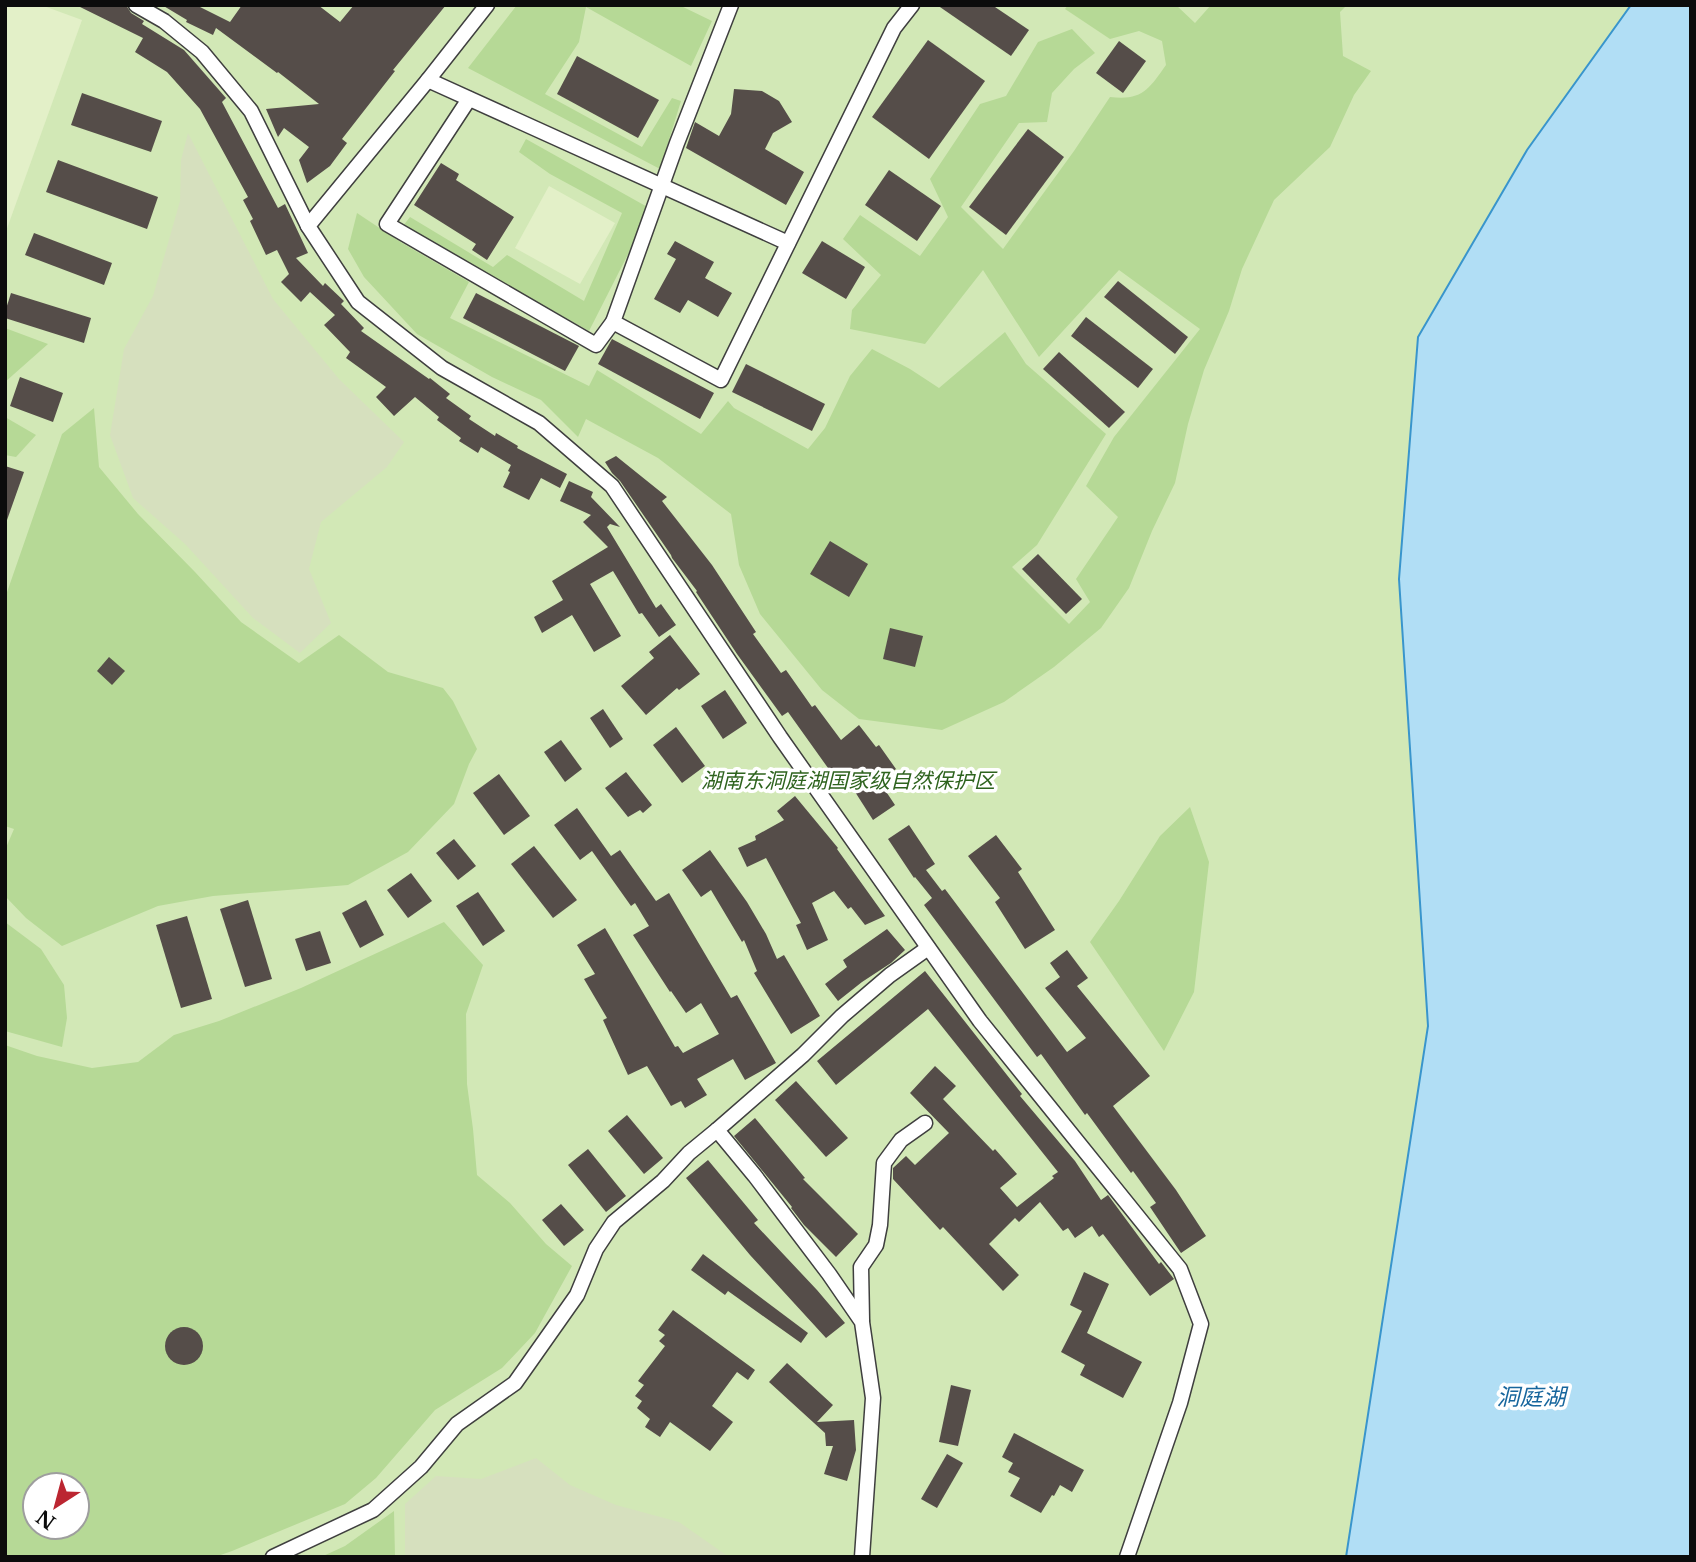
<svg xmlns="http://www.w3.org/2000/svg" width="1696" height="1562" font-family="'Libre Baskerville','Noto Sans SC',serif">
	<rect width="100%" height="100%" fill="#fffbec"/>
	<path fill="#d2e8b6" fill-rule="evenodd" d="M 5,5 L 1691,5 L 1691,1557 L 5,1557 ZM 35,1485 L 77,1485 L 77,1527 L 35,1527 Z"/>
	<g fill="#b6d996" fill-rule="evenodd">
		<path d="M 517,5 L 679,5 L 712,21 L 691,66 L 586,7 L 579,42 L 545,94 L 642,147 L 672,98 L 681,101 L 660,169 L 468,68 Z"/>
		<path d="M 1068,5 L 1176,5 L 1195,23 L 1211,5 L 1347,5 L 1340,12 L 1343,56 L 1371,71 L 1354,95 L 1330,147 L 1274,200 L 1242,269 L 1229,311 L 1204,370 L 1188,424 L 1175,483 L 1152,531 L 1129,588 L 1101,628 L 1054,667 L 1004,702 L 942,730 L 859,719 L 822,690 L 760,614 L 739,565 L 731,514 L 658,458 L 586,419 L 578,437 L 541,400 L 492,377 L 417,334 L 364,277 L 348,249 L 357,213 L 402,243 L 469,282 L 450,318 L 589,386 L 597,370 L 701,434 L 728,401 L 734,408 L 808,449 L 825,428 L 850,376 L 872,349 L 910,369 L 939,388 L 1005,332 L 1026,364 L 1106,434 L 1037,545 L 1012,567 L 1069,624 L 1090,602 L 1076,579 L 1118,517 L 1086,486 L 1114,437 L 1200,329 L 1119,270 L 1039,357 L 983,270 L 925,344 L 850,329 L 852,310 L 881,275 L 843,239 L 860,215 L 920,256 L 948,217 L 930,179 L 980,104 L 1006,96 L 1038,42 L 1072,29 L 1095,53 L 1074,69 L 1052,93 L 1047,122 L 1019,123 L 961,207 L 1003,249 L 1074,151 L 1110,97 C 1142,101 1149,89 1166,65 L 1162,41 L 1139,31 L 1110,39 L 1065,9 Z"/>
		<path d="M 526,139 L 651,209 L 589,331 L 403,226 L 410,217 L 493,267 L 507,255 L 584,301 L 622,213 L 550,174 L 519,152 Z"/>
		<path d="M 5,328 L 48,344 L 5,382 Z"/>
		<path d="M 94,408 L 99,467 L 138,514 L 195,572 L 241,622 L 299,663 L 339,635 L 388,672 L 443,688 L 453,701 L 477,749 L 469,764 L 454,804 L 408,852 L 348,885 L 213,896 L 158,906 L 62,946 L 26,918 L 5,896 L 5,850 L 14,829 L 5,826 L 5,598 L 62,434 Z"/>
		<path d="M 5,417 L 36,435 L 16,457 L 5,455 Z"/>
		<path d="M 1190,807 L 1209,862 L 1194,992 L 1164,1051 L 1090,942 L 1119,901 L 1160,836 Z"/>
		<path d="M 5,922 L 41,949 L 64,985 L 67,1018 L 62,1047 L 5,1031 Z"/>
		<path d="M 444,922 L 483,965 L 466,1014 L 467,1084 L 473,1129 L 477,1175 L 510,1203 L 546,1244 L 572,1266 L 535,1333 L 502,1368 L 435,1410 L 376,1478 L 345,1504 L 232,1551 L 215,1557 L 5,1557 L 5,1045 L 37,1056 L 92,1068 L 138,1062 L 174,1035 L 219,1021 L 301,988 ZM 35,1485 L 77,1485 L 77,1527 L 35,1527 Z"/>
		<path d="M 394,1511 L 395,1557 L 321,1557 L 345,1546 Z"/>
	</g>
	<g fill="#d6e0be">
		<path d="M 188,133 L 273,299 L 339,379 L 404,442 L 387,467 L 321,522 L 309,569 L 331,623 L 300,653 L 253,618 L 185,544 L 133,498 L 110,435 L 124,349 L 153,296 L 180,201 L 181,160 Z"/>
		<path d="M 536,1458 L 570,1485 L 616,1505 L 679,1522 L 729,1557 L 405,1557 L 405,1504 L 436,1476 L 481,1479 Z"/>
	</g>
	<g fill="#e3f0c8">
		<path d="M 5,5 L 41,5 L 82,20 L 5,234 Z"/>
		<path d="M 549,186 L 615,223 L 580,284 L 515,248 Z"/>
	</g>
	<path fill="#b1def5" stroke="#3995cc" stroke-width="2" d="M 1631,5 L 1691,5 L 1691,1557 L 1346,1557 L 1428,1026 L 1399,579 L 1418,337 L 1527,150 Z"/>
	<g fill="#554d49">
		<path d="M 76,5 L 126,5 L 131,13 L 144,21 L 142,24 L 184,50 L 226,98 L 222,102 L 278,208 L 285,204 L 308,253 L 296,258 L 323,286 L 325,283 L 344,301 L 341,304 L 364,328 L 361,331 L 429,379 L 430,378 L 450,394 L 446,398 L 471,416 L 469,419 L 495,436 L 496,433 L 518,446 L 517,448 L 567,474 L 560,488 L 541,478 L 529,500 L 503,487 L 510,472 L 508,471 L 511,465 L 481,447 L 478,453 L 459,441 L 461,438 L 437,420 L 439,417 L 415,397 L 394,416 L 376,397 L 386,387 L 346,358 L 350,352 L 324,325 L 335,315 L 310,292 L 301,302 L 281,282 L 289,274 L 277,250 L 266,255 L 250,221 L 253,219 L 243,200 L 248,197 L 200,109 L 167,72 L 135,52 L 143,38 Z"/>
		<path d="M 162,5 L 196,5 L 230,22 L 242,5 L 318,5 L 340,22 L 354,5 L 446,5 L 393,70 L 395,71 L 342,139 L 347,143 L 330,166 L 307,183 L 299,160 L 309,147 L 284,128 L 278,137 L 266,109 L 319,104 L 278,72 L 277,73 L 216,28 L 213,35 L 186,22 L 187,20 Z"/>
		<path d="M 937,5 L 992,5 L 1029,30 L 1011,56 Z"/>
		<path d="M 928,40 L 985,81 L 929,159 L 872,117 Z"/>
		<path d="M 1119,41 L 1146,61 L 1123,93 L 1096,73 Z"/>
		<path d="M 577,56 L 659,100 L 638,138 L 557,94 Z"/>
		<path d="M 734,89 L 762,91 L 779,101 L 792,122 L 773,133 L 765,149 L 804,172 L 786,205 L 686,148 L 695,122 L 719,136 L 731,114 Z"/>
		<path d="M 82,93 L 162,121 L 151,152 L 71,125 Z"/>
		<path d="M 1028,129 L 1064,157 L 1006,235 L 969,207 Z"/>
		<path d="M 58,160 L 158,197 L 147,229 L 46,192 Z"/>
		<path d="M 441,163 L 459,174 L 456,180 L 514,217 L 487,260 L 472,250 L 476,244 L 414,205 Z"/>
		<path d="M 889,170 L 941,206 L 917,241 L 865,205 Z"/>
		<path d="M 34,233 L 112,263 L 104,285 L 25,255 Z"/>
		<path d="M 675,241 L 714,262 L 705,278 L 732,293 L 718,317 L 688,300 L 680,313 L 654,299 L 676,259 L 667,254 Z"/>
		<path d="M 822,241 L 865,267 L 846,299 L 802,273 Z"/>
		<path d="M 1118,281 L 1188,337 L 1175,354 L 1104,297 Z"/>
		<path d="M 11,293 L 91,318 L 84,343 L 5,318 L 5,312 Z"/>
		<path d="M 476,293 L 579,346 L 565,371 L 463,318 Z"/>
		<path d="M 1086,317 L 1153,369 L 1138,388 L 1071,336 Z"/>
		<path d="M 612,339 L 714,393 L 700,419 L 598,364 Z"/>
		<path d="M 1059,352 L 1125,412 L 1109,428 L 1043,369 Z"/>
		<path d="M 746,364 L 825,404 L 812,431 L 732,392 Z"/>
		<path d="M 20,377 L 63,393 L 53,422 L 10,406 Z"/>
		<path d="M 616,456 L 667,497 L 662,501 L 712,565 L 756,632 L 753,634 L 781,673 L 786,670 L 812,707 L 815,705 L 841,740 L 859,725 L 876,747 L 879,745 L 896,769 L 879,781 L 895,805 L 873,820 L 850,784 L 843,789 L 788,712 L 782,716 L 737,654 L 696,592 L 697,591 L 672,558 L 671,555 L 620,481 L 612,473 L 605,462 Z"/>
		<path d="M 5,466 L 24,472 L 7,520 L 5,519 Z"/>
		<path d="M 569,481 L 593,492 L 591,497 L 620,527 L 610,524 L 607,527 L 656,608 L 661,604 L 676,625 L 659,637 L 642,613 L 639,614 L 613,571 L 590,584 L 621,636 L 594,652 L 572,615 L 542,633 L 534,617 L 563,600 L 552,581 L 608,547 L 583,522 L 591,515 L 560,501 Z"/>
		<path d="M 830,541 L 868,564 L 849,597 L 810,574 Z"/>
		<path d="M 1038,554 L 1082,599 L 1066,614 L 1022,569 Z"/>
		<path d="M 890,628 L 923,636 L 915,667 L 883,659 Z"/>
		<path d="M 670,635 L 700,674 L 679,690 L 677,688 L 646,715 L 621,686 L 654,658 L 649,652 Z"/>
		<path d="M 109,657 L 125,671 L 112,685 L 97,671 Z"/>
		<path d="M 725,690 L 747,723 L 723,739 L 701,706 Z"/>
		<path d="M 603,709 L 623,739 L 610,748 L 590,718 Z"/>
		<path d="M 676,727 L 705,766 L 682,783 L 653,745 Z"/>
		<path d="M 561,740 L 582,769 L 565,782 L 544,752 Z"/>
		<path d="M 626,772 L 652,805 L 643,813 L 640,810 L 628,817 L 605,788 Z"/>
		<path d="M 499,774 L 530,816 L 504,835 L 473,793 Z"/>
		<path d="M 795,796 L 838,848 L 837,849 L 885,916 L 865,925 L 851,907 L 848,909 L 834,891 L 812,903 L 828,940 L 807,950 L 796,925 L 801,923 L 766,858 L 747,867 L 738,848 L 756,840 L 755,836 L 784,820 L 777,811 Z"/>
		<path d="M 577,808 L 611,856 L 620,850 L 656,901 L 669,893 L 731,998 L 737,995 L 776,1063 L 745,1080 L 733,1059 L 697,1079 L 707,1095 L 685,1108 L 681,1101 L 671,1106 L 647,1066 L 628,1075 L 603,1020 L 607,1018 L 584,979 L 595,974 L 577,945 L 605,928 L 675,1047 L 678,1046 L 683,1053 L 719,1034 L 701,1003 L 686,1013 L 671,991 L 670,992 L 633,935 L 649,926 L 635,903 L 631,906 L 592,851 L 580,860 L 554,825 Z"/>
		<path d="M 909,825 L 935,864 L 926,870 L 942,891 L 945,889 L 1067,1052 L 1086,1038 L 1045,988 L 1060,977 L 1050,963 L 1067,950 L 1088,978 L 1077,986 L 1150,1076 L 1113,1106 L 1176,1190 L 1206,1236 L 1181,1253 L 1150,1207 L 1156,1203 L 1133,1171 L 1131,1173 L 1087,1113 L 1085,1115 L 1041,1054 L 1037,1057 L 924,905 L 932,898 L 915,877 L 914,878 L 888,839 Z"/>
		<path d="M 996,835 L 1022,869 L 1018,872 L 1055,930 L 1025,949 L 995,902 L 1000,898 L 968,856 Z"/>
		<path d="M 454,839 L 476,866 L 458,880 L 436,853 Z"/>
		<path d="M 534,846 L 577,900 L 553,918 L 511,864 Z"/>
		<path d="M 710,850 L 747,902 L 766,934 L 777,959 L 784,955 L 820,1016 L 791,1034 L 754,973 L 757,971 L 744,940 L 742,942 L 711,890 L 701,897 L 682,870 Z"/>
		<path d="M 411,873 L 432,901 L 408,918 L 387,890 Z"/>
		<path d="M 478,892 L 505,931 L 483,946 L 456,906 Z"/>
		<path d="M 248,900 L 272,979 L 245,987 L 220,909 Z"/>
		<path d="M 366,900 L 384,935 L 360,948 L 342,913 Z"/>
		<path d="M 187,916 L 212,999 L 181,1008 L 156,925 Z"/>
		<path d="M 887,929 L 905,950 L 891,963 L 862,982 L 838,1001 L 825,984 L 847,967 L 843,960 Z"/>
		<path d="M 320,931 L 331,963 L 306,971 L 295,939 Z"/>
		<path d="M 925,971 L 1022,1094 L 1020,1096 L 1075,1161 L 1101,1200 L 1108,1195 L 1159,1264 L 1161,1262 L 1174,1279 L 1150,1296 L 1103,1234 L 1099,1237 L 1092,1226 L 1075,1238 L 1068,1228 L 1063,1231 L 1040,1202 L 1019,1222 L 1015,1218 L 989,1244 L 1019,1275 L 1003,1291 L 943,1227 L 940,1230 L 893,1179 L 893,1168 L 906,1156 L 915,1165 L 949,1133 L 910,1093 L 935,1066 L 956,1086 L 943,1099 L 993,1151 L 995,1149 L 1017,1174 L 1000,1188 L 1017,1207 L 1054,1178 L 1052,1176 L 1058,1172 L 928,1009 L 836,1085 L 817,1061 Z"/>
		<path d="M 796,1081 L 848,1138 L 826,1157 L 775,1100 Z"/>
		<path d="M 627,1115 L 663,1158 L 644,1174 L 608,1131 Z"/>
		<path d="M 755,1118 L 805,1178 L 803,1179 L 858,1234 L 836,1257 L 804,1225 L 791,1208 L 792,1207 L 734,1136 Z"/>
		<path d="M 588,1149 L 626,1196 L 606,1212 L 568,1165 Z"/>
		<path d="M 708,1160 L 758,1220 L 754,1223 L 817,1290 L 845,1323 L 826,1338 L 750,1255 L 686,1178 Z"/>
		<path d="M 561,1204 L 584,1230 L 564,1246 L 542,1220 Z"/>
		<path d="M 703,1254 L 808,1333 L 801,1343 L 728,1291 L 725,1295 L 691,1270 Z"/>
		<path d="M 1084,1272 L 1109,1284 L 1087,1333 L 1142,1362 L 1123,1398 L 1080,1375 L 1085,1365 L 1061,1352 L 1082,1311 L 1070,1305 Z"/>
		<path d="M 673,1310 L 755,1370 L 748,1380 L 737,1372 L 712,1406 L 733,1422 L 710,1451 L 670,1422 L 660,1437 L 645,1427 L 650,1419 L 637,1408 L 642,1401 L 635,1396 L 644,1385 L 638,1381 L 665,1346 L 659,1341 L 665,1335 L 658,1330 Z"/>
		<circle cx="184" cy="1346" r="19"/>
		<path d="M 787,1363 L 833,1405 L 817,1422 L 854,1420 L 856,1450 L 847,1481 L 824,1474 L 833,1446 L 826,1446 L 825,1433 L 769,1382 Z"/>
		<path d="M 951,1385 L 971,1390 L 958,1446 L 939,1442 Z"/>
		<path d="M 1014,1433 L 1084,1470 L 1072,1492 L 1060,1485 L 1054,1496 L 1052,1495 L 1041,1513 L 1010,1496 L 1020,1478 L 1008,1472 L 1013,1463 L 1002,1457 Z"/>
		<path d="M 947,1454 L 963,1463 L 937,1508 L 921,1499 Z"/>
	</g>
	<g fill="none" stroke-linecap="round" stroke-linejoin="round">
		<g stroke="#3f3f3f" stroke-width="17">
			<g id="minor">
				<path d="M 136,5 L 164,21 L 202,52 L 251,111 L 308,226"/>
				<path d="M 487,5 L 428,80 L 308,226 L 358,302 L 442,368 L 539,423 L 612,486 L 780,737 L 980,1021 L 1180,1269 L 1201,1324 L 1180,1403 L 1127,1557"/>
				<path d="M 731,5 L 677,143 L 613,322 L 721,380 L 894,28 L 912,5"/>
				<path d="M 428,80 L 788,243"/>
				<path d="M 469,99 L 387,224 L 596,345 L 613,322"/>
				<path d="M 862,1320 L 861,1267 L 876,1245 L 880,1225 L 884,1163 L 901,1140 L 925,1123"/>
				<path d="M 273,1557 L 373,1510 L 421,1467 L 457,1424 L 515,1383 L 577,1295 L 596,1249 L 614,1222 L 663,1181 L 689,1153 L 717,1130"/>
				<path d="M 862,1557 L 873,1398 L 862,1322 L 829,1274 L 755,1176 L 717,1130 L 803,1055 L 842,1016 L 890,975 L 928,948"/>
			</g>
		</g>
		<use href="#minor" stroke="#fff" stroke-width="14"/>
	</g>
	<g text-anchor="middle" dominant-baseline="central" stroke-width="7" stroke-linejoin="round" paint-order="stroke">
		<g font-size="21" font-style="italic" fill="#2e631e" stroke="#fff">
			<text x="848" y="781">湖南东洞庭湖国家级自然保护区</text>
		</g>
		<g font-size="23" font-style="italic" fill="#17669d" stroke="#fff">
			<text x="1531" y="1397">洞庭湖</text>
		</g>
	</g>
	<rect width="1696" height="1562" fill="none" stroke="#0c0c0c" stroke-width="14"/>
	<g transform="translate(56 1506) rotate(216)"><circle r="33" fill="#ffffff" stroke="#9e9e9e" stroke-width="2"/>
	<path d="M0-5L12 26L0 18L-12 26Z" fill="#bb2631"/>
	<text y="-10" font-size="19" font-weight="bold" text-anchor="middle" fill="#0c0c0c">N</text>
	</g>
</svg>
